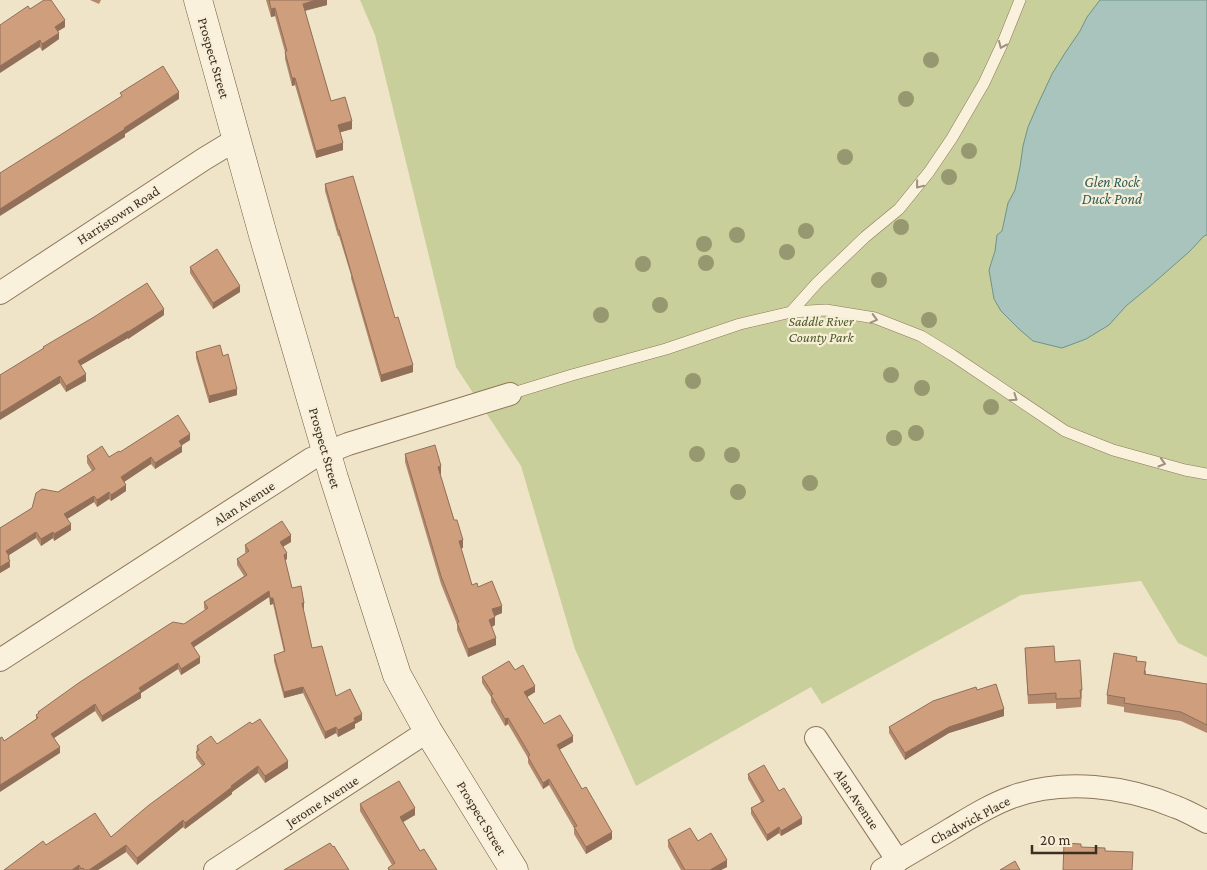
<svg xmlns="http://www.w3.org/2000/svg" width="1207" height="870" font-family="'Crimson Pro',serif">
	<rect width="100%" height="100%" fill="#f0e4c8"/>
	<path fill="#c9cf9b" d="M 360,0 L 1207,0 L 1207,657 L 1178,643 L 1141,581 L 1021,595 L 822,704 L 811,687 L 636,786 L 575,649 L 521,466 L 456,367 L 375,35 Z"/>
	<path fill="#a9c4bc" stroke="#6f938a" d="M 1100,0 L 1207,0 L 1207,235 L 1204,236 L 1189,252 L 1149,287 L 1126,306 L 1109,325 L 1086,339 L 1062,348 L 1033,341 L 1019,329 L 1001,311 L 994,299 L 989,270 L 995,251 L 997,235 L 1002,231 L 1008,203 L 1015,190 L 1020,167 L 1023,146 L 1028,127 L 1038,104 L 1052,74 L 1065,53 L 1080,31 L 1087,17 Z"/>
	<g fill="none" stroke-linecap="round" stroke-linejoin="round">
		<g stroke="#8d765c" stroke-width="12">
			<g id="lane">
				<path d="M 791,312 L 817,283 L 865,237 L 899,209 L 929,172 L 952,138 L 984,83 L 1004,40 L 1020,0"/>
				<path d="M 510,394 L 572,375 L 666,349 L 740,324 L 791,312 L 826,310 L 875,318 L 921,336 L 952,355 L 1065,431 L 1113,450 L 1185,470 L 1207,474"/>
			</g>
		</g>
		<g stroke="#8d765c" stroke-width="24">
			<g id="street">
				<path d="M 0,293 L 204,159 L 237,139"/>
				<path d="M 0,660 L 311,459 L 348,444 L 510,394"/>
				<path d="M 816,738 L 898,861"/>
				<path d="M 215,870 L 428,731"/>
				<path d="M 882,870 C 905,856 928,843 951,829 C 971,817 990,805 1012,797 C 1063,778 1126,786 1176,807 C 1187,811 1197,817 1207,822"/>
			</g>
		</g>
		<g stroke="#6f573f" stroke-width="29">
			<path id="secondary" d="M 198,0 L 263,235 L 334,478 L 397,675 L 428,731 L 514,870"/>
		</g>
		<use href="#lane" stroke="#faf1dc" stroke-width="11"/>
		<use href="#street" stroke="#faf1dc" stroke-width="22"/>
		<use href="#secondary" stroke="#faf1dc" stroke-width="28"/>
	</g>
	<g fill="#96986f">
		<circle cx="931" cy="60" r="8"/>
		<circle cx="906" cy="99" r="8"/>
		<circle cx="969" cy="151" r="8"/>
		<circle cx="845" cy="157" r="8"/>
		<circle cx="949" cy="177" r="8"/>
		<circle cx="901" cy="227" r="8"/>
		<circle cx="806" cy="231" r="8"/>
		<circle cx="737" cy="235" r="8"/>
		<circle cx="704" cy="244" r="8"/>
		<circle cx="787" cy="252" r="8"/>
		<circle cx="706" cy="263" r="8"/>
		<circle cx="643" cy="264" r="8"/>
		<circle cx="879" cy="280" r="8"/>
		<circle cx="660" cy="305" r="8"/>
		<circle cx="601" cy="315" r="8"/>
		<circle cx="929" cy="320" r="8"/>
		<circle cx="891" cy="375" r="8"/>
		<circle cx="693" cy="381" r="8"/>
		<circle cx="922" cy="388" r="8"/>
		<circle cx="991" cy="407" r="8"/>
		<circle cx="916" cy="433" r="8"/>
		<circle cx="894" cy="438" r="8"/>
		<circle cx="697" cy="454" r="8"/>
		<circle cx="732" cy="455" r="8"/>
		<circle cx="810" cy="483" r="8"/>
		<circle cx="738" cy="492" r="8"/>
	</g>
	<g fill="#b2896c">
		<path d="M 90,0 L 101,0 L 99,4 Z"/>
		<path d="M 266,0 L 327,0 L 327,5 L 305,11 L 331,101 L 352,129 L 340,132 L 343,150 L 316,158 L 295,85 L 292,86 L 285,59 L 285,52 L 275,16 L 271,17 Z"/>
		<path d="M 30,9 L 65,27 L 58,31 L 59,39 L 42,51 L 40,47 Z"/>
		<path d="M 325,184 L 395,318 L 413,372 L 381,382 L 351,278 L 351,275 L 339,236 L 338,236 L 325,191 Z"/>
		<path d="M 190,267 L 240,292 L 213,309 L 190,273 Z"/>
		<path d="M 164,315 L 128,339 L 128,338 L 81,365 L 86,381 L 66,392 L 60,383 L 12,412 L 43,348 L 43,347 Z"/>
		<path d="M 196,352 L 223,356 L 237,395 L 209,403 L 196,358 Z"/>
		<path d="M 190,440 L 182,445 L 182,452 L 155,469 L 151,464 L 124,482 L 126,491 L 111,501 L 109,499 L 97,507 L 94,502 L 67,519 L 71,530 L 54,541 L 53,538 L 41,546 L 36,538 L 9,555 L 10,567 L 0,573 L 0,528 L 92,471 L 87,463 L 87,456 L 109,457 L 120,452 Z"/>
		<path d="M 405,454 L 441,474 L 440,474 L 463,548 L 461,548 L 472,585 L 478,587 L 502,613 L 495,616 L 495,625 L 492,627 L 496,645 L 468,657 L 457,630 L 457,624 L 441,584 L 405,462 Z"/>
		<path d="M 291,542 L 283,547 L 287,559 L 285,560 L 292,588 L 304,609 L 303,609 L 312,648 L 336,696 L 362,720 L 355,724 L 355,728 L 338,737 L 336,733 L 325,739 L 303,693 L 284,698 L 274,661 L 274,655 L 284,652 L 273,604 L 270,605 L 269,597 L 194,647 L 200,663 L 181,675 L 178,669 L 141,693 L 141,698 L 102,722 L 95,711 L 54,738 L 60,753 L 4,741 L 36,719 L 36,715 L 38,714 L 38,712 L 184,624 L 205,610 L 204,608 L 204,602 L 244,576 L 237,565 L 237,559 L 246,553 L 245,552 L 245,545 Z"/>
		<path d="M 1025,648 L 1055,662 L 1082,690 L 1081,707 L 1056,709 L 1056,703 L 1028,704 Z"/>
		<path d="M 1137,661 L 1146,671 L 1146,674 L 1207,684 L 1207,733 L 1181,721 L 1124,712 L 1124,707 L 1107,704 L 1107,695 Z"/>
		<path d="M 515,670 L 535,692 L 527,697 L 544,724 L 573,742 L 559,750 L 582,789 L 612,839 L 586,854 L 574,834 L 574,828 L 549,785 L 543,789 L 528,763 L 528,758 L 508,724 L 505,726 L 491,702 L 491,697 L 482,683 L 482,677 Z"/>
		<path d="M 977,690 L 1004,716 L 949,733 L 905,760 L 889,733 L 889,727 Z"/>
		<path d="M 217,744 L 288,768 L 265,783 L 258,773 L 232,792 L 232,794 L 185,829 L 183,827 L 137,865 L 126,852 L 98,870 L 4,870 L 46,845 L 111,837 L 202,766 L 196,758 L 197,746 Z"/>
		<path d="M 748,774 L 779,791 L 802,824 L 781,836 L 779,833 L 767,841 L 751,814 L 751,808 L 761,802 L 748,779 Z"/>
		<path d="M 360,804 L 415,815 L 402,822 L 420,851 L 437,870 L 388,870 L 388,868 L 392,865 L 360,811 Z"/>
		<path d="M 668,840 L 698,841 L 727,867 L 721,870 L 681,870 L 668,847 Z"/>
	</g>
	<g fill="#916f58">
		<path d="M 316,0 L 327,0 L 327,5 L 303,11 L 303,4 Z"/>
		<path d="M 275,8 L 275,16 L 271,17 L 271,9 Z"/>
		<path d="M 65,20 L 65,27 L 55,33 L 55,27 Z"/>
		<path d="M 59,33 L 59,39 L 42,51 L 42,44 Z"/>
		<path d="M 40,40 L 40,47 L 0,73 L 0,66 Z"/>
		<path d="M 292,78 L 295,78 L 295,85 L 292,86 Z"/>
		<path d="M 179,92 L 179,99 L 125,134 L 125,137 L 0,216 L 0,209 Z"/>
		<path d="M 352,121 L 352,129 L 338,133 L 338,125 Z"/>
		<path d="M 343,143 L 343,150 L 316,158 L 316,151 Z"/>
		<path d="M 240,286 L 240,292 L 213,309 L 213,303 Z"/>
		<path d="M 164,309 L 164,315 L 128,339 L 128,332 Z"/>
		<path d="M 128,331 L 128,338 L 78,367 L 78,361 Z"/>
		<path d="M 413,365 L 413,372 L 381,382 L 381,375 Z"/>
		<path d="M 86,374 L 86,381 L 66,392 L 66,386 Z"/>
		<path d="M 60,376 L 60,383 L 0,420 L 0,413 Z"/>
		<path d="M 237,389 L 237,395 L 209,403 L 209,396 Z"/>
		<path d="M 190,434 L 190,440 L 179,447 L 179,441 Z"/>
		<path d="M 182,446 L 182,452 L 155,469 L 155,463 Z"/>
		<path d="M 151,457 L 151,464 L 121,484 L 121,477 Z"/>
		<path d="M 441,466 L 441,474 L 438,475 L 438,467 Z"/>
		<path d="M 126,485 L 126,491 L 111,501 L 111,495 Z"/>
		<path d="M 109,492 L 109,499 L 97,507 L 97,500 Z"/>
		<path d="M 94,496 L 94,502 L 64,521 L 64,514 Z"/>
		<path d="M 71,524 L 71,530 L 54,541 L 54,534 Z"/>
		<path d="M 36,532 L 36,538 L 6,557 L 6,551 Z"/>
		<path d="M 53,532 L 53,538 L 41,546 L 41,539 Z"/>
		<path d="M 291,535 L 291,542 L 280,548 L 280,542 Z"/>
		<path d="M 463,540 L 463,548 L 459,549 L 459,541 Z"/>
		<path d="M 287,553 L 287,559 L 284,561 L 284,555 Z"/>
		<path d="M 9,556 L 10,567 L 0,573 L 0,567 Z"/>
		<path d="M 269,591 L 269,597 L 191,649 L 191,643 Z"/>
		<path d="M 270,598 L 273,598 L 273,604 L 270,605 Z"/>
		<path d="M 302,603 L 304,603 L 304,609 L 302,610 Z"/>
		<path d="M 502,606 L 502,613 L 492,617 L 492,609 Z"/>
		<path d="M 495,617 L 495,625 L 489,628 L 489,620 Z"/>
		<path d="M 496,638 L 496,645 L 468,657 L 468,649 Z"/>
		<path d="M 200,657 L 200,663 L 181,675 L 181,669 Z"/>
		<path d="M 178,663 L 178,669 L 141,693 L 141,698 L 102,722 L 102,716 L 139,688 Z"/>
		<path d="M 535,686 L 535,692 L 524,699 L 524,692 Z"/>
		<path d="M 303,687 L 303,693 L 284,698 L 284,692 Z"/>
		<path d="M 95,704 L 95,711 L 51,740 L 51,734 Z"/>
		<path d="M 1004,709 L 1004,716 L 949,733 L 905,760 L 905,753 L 949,727 Z"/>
		<path d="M 362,714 L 362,720 L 355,724 L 355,728 L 338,737 L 338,730 L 354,718 Z"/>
		<path d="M 508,718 L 508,724 L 505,726 L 505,719 Z"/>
		<path d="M 336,727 L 336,733 L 325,739 L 325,732 Z"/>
		<path d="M 573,736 L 573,742 L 557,751 L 557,745 Z"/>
		<path d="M 60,747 L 60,753 L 0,792 L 0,785 Z"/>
		<path d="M 288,761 L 288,768 L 265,783 L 265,776 Z"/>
		<path d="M 258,766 L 258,773 L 232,792 L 232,794 L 185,829 L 185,823 L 231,786 Z"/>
		<path d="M 549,779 L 549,785 L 543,789 L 543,783 Z"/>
		<path d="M 415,808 L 415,815 L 400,824 L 400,817 Z"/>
		<path d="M 802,818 L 802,824 L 781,836 L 781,831 Z"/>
		<path d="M 183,820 L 183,827 L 137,865 L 137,858 Z"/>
		<path d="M 779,827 L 779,833 L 767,841 L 767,835 Z"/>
		<path d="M 612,832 L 612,839 L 586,854 L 586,847 Z"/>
		<path d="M 126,845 L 126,852 L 98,870 L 89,870 Z"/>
		<path d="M 727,860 L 727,867 L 721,870 L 710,870 Z"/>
		<path d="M 79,865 L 79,870 L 72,870 Z"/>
	</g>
	<g fill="#cf9f7d" stroke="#916f58">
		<path d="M 44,0 L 51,0 L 65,20 L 55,27 L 59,33 L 42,44 L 40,40 L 0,66 L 0,25 L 28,6 L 30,9 Z"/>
		<path d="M 269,0 L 316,0 L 303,4 L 331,101 L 345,97 L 352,121 L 338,125 L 343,143 L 316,151 L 295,78 L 292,78 L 285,52 L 287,51 L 275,8 L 271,9 Z"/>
		<path d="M 163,66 L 179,92 L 124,128 L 125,129 L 0,209 L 0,173 L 122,96 L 120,93 Z"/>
		<path d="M 353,176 L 395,318 L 398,317 L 413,365 L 381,375 L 351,272 L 339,230 L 338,230 L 325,184 Z"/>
		<path d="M 217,249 L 240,286 L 213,303 L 190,267 Z"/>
		<path d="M 147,283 L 164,309 L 128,332 L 128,331 L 78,361 L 86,374 L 66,386 L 60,376 L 0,413 L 0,375 L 44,348 L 43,347 L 94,317 Z"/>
		<path d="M 220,345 L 223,356 L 228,354 L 237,389 L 209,396 L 196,352 Z"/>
		<path d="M 178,415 L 190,434 L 179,441 L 182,446 L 155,463 L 151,457 L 121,477 L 126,485 L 111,495 L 109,492 L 97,500 L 94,496 L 64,514 L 71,524 L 54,534 L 53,532 L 41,539 L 36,532 L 6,551 L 9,556 L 8,558 L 10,561 L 0,567 L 0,528 L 32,508 L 36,493 L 42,489 L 58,492 L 95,469 L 87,456 L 102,446 L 109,457 L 119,451 L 120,452 Z"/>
		<path d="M 435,445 L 441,466 L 438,467 L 454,520 L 457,520 L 463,540 L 459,541 L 472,585 L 477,583 L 478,587 L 492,581 L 502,606 L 492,609 L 495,617 L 489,620 L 496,638 L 468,649 L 457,623 L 459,622 L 441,576 L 405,454 Z"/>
		<path d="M 282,521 L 291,535 L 280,542 L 287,553 L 284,555 L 292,588 L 301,586 L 304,603 L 302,603 L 312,648 L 322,646 L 336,696 L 350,689 L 362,714 L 354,718 L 355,721 L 338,730 L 336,727 L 325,732 L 303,687 L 284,692 L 274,655 L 285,651 L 273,598 L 270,598 L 269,591 L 191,643 L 200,657 L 181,669 L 178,663 L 139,688 L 141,691 L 102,716 L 95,704 L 51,734 L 60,747 L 0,785 L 0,738 L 2,737 L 4,741 L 38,718 L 36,715 L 39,713 L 38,712 L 80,682 L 168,625 L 173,622 L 184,624 L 208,608 L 204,602 L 247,575 L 237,559 L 249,551 L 245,545 Z"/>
		<path d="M 1054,646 L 1055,662 L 1080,660 L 1082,690 L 1080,690 L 1081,698 L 1056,699 L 1056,693 L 1028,695 L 1025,648 Z"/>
		<path d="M 1114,653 L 1137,657 L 1136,661 L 1146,662 L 1144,674 L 1207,684 L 1207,725 L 1181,712 L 1124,703 L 1125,698 L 1107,695 Z"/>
		<path d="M 509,661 L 515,670 L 523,665 L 535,686 L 524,692 L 544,724 L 560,715 L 573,736 L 557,745 L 582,789 L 586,787 L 612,832 L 586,847 L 574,827 L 577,826 L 549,779 L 543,783 L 528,757 L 530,755 L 508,718 L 505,719 L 491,695 L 493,694 L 482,677 Z"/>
		<path d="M 996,684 L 1004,709 L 949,727 L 905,753 L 889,727 L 933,701 L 976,687 L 977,690 Z"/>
		<path d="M 260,719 L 288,761 L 265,776 L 258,766 L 231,786 L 232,787 L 185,823 L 183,820 L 137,858 L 126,845 L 89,870 L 85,870 L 83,868 L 81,869 L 79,865 L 72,870 L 4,870 L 43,841 L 46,845 L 95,813 L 111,837 L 149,805 L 205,764 L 196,752 L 199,750 L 197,746 L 211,736 L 217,744 L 250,722 L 252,724 Z"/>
		<path d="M 764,765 L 779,791 L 784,788 L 802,818 L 781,831 L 779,827 L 767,835 L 751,808 L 764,801 L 748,774 Z"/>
		<path d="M 399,781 L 415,808 L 400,817 L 420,851 L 424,849 L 437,870 L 389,870 L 388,868 L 395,863 L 360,804 Z"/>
		<path d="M 690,828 L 698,841 L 711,833 L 727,860 L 710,870 L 685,870 L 668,840 Z"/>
		<path d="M 330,843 L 333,847 L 334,846 L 349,870 L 284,870 Z"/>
		<path d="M 1064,843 L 1081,844 L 1081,847 L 1105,848 L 1105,851 L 1133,852 L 1132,870 L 1063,870 Z"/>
		<path d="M 1015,861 L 1020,870 L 1000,870 Z"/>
	</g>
	<defs><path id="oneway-chevron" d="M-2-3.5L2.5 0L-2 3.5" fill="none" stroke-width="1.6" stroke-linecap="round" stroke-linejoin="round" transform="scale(1.25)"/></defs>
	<g stroke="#9c907e">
		<use href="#oneway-chevron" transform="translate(1002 45) rotate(114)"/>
		<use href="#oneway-chevron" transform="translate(919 185) rotate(129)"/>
		<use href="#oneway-chevron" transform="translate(874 319) rotate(15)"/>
		<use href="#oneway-chevron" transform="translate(1014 398) rotate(34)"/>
		<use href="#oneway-chevron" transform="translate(1162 463) rotate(16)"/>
	</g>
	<g text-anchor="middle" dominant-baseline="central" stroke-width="4.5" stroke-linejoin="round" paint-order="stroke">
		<g font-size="14" fill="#3d2e20" stroke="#f7eed8">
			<text transform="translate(214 58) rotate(74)">Prospect Street</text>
			<text transform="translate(118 215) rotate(-33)">Harristown Road</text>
			<text transform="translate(325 448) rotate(74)">Prospect Street</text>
			<text transform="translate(244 503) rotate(-33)">Alan Avenue</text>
			<text transform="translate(857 799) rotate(56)">Alan Avenue</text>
			<text transform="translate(322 801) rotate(-33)">Jerome Avenue</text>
			<text transform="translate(482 818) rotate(59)">Prospect Street</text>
			<text transform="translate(970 820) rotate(-28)">Chadwick Place</text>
		</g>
		<g font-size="14" font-style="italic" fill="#4d5a26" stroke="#f7eed8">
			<text x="821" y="321">Saddle River<tspan x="821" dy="16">County Park</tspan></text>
		</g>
		<g font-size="15" font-style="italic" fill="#2f5d5a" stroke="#f7eed8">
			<text x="1112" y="182">Glen Rock<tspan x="1112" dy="17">Duck Pond</tspan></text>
		</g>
	</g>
	<path d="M1032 845v8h64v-8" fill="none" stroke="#3d2e20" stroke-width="2.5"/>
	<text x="1040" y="845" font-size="15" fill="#3d2e20" stroke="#f7eed8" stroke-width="4" paint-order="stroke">20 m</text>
</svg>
